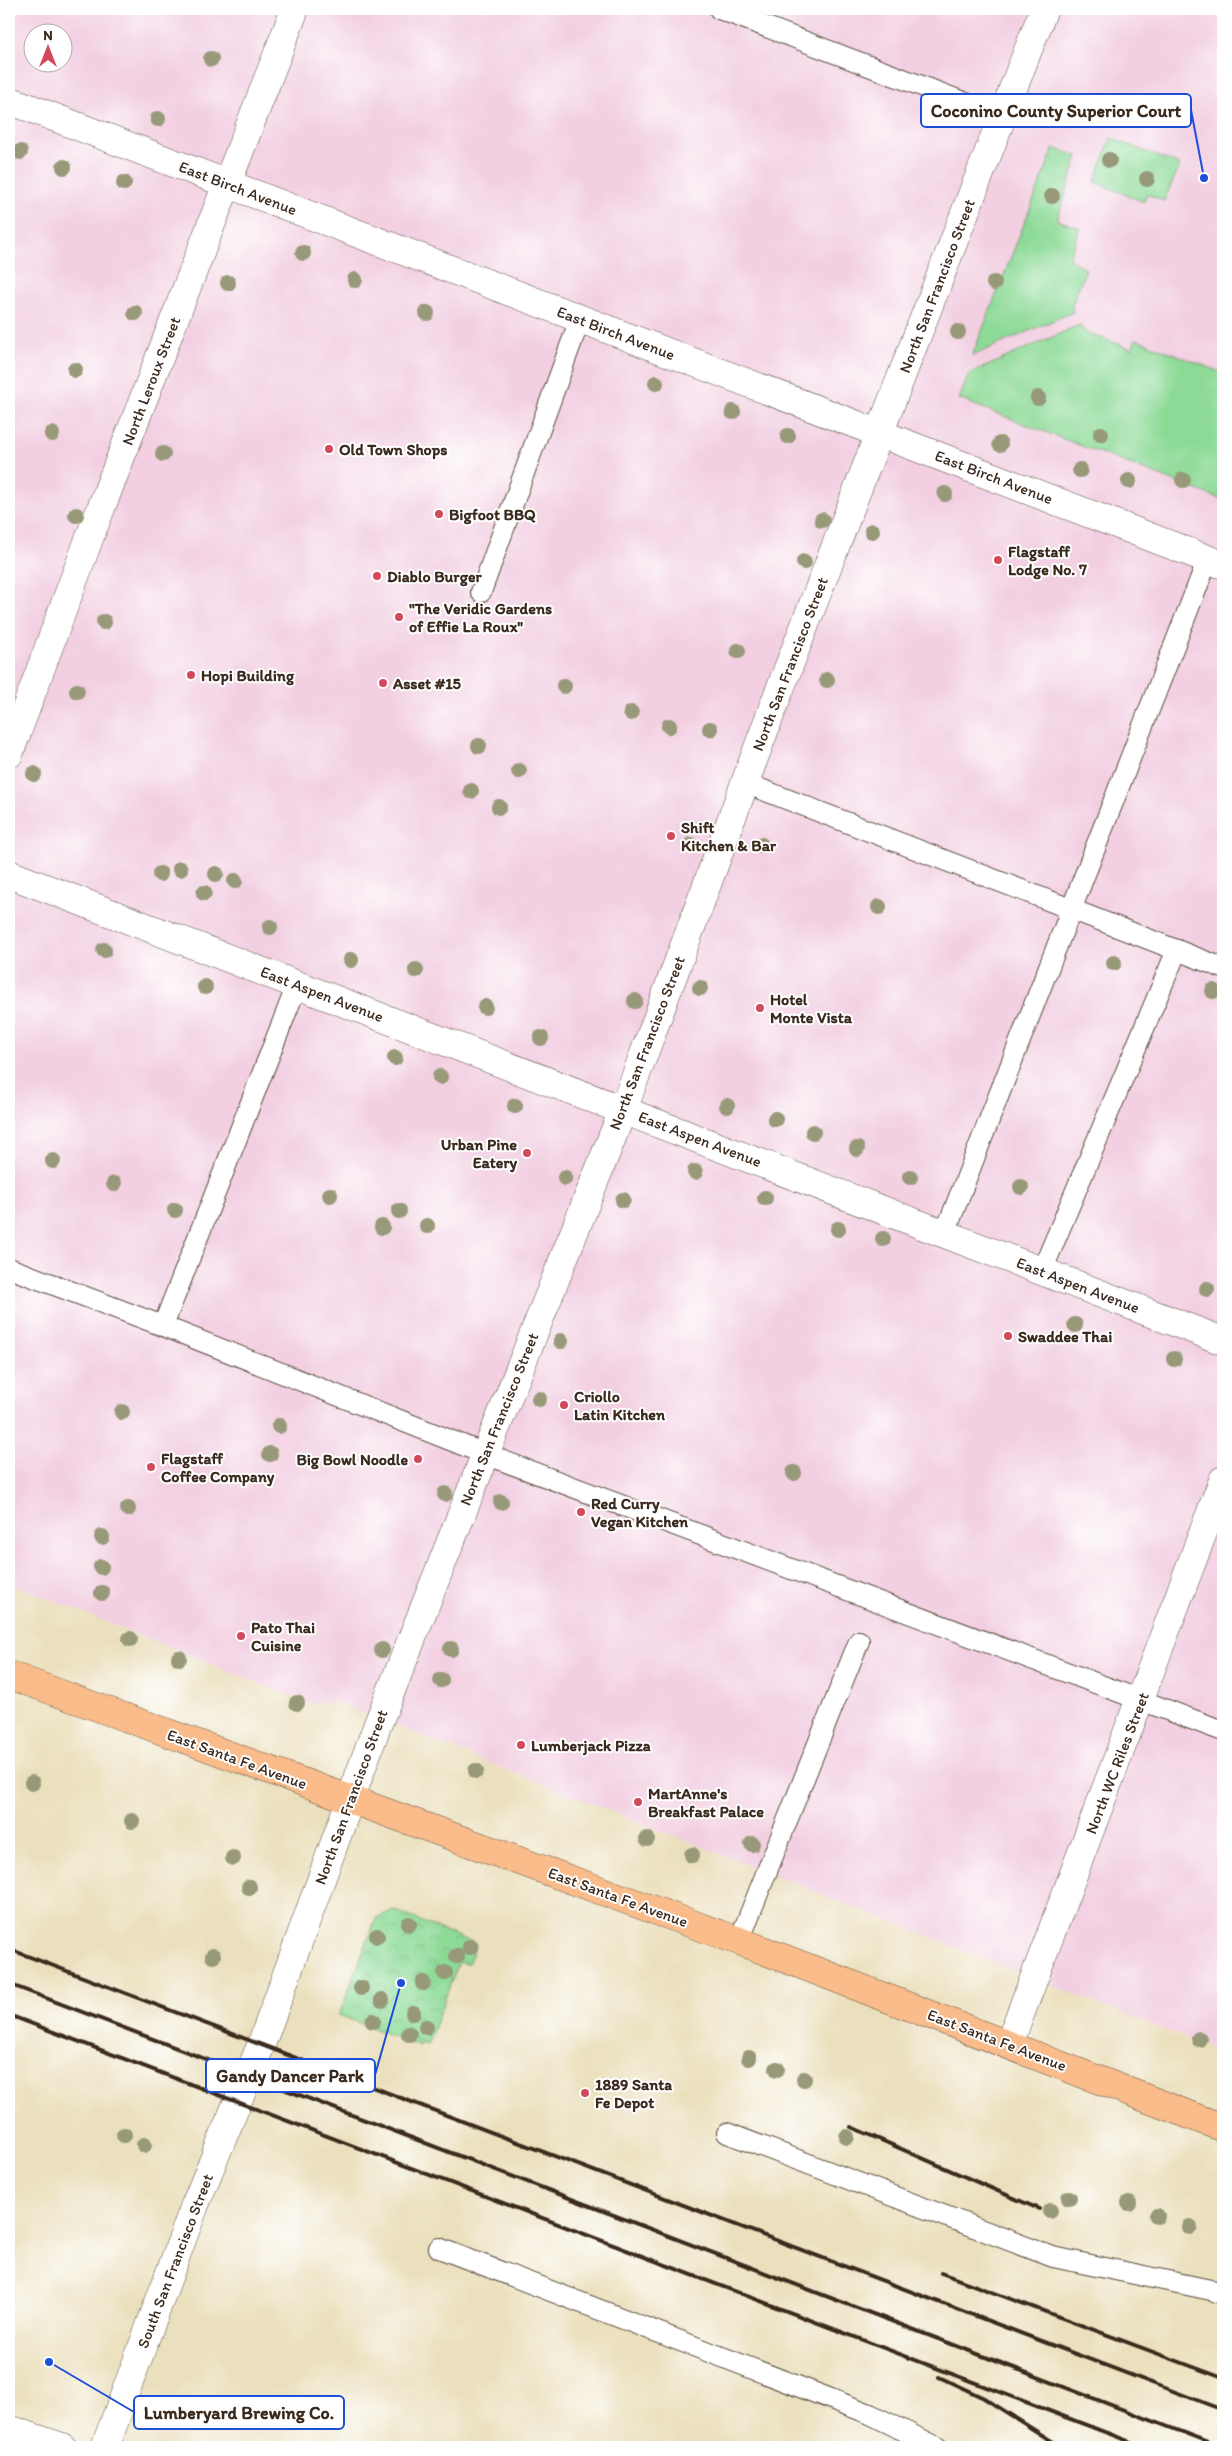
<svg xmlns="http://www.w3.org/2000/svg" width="1232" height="2456" font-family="Itim,sans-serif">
	<defs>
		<pattern id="park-crowns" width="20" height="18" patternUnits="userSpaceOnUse" patternTransform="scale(1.25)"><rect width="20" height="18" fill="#8dda97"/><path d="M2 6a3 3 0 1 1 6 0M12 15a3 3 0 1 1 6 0" fill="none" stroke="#7bbb82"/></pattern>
	</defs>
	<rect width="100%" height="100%" fill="#fff"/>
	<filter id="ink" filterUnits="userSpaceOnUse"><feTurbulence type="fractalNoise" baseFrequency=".02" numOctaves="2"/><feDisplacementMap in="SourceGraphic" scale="10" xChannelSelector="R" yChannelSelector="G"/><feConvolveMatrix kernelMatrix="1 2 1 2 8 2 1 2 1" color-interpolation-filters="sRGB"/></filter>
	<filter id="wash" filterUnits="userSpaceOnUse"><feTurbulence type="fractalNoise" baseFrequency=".0096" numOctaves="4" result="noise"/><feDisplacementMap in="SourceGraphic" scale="20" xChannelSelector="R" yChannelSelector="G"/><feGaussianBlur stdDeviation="1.12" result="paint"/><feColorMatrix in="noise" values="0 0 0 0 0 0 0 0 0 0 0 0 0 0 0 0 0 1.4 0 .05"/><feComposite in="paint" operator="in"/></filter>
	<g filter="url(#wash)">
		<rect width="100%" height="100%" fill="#ebe0bd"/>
		<path fill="#f2cfe1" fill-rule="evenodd" d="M 9,9 L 1223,9 L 1223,2053 L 335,1702 L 310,1704 L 9,1583 ZM 32,32 L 62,32 L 62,62 L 32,62 Z"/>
		<g fill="#8dda97" stroke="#64825a">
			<path d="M 1111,138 L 1180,165 L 1164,201 L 1146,194 L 1144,202 L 1095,182 Z"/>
			<path d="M 1054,148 L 1078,156 L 1057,220 L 1080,228 L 1069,259 L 1086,269 L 1072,304 L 1073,312 L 972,356 Z"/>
			<path d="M 1079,325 L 1085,332 L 1132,349 L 1136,339 L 1223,373 L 1223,500 L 959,399 L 969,374 Z"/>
		</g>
		<path fill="url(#park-crowns)" stroke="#64825a" d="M 394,1910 L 476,1944 L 468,1964 L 459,1962 L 427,2045 L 422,2043 L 420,2047 L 339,2015 L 376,1918 Z"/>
	</g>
	<g filter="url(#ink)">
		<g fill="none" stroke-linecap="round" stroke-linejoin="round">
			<g stroke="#554536" stroke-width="22">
				<g id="service">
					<path d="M 719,9 L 1003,117"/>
					<path d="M 481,592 L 580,319"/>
					<path d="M 745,783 L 1223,968"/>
					<path d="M 945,1233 L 1208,559"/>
					<path d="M 9,1268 L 163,1326 L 485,1454 L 1223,1731"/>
					<path d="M 1042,1271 L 1177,950"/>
					<path d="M 163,1326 L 297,985"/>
					<path d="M 739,1941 L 859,1641"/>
					<path d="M 727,2133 L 1053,2257 L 1211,2290 L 1223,2294"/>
					<path d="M 439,2248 L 870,2414 L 937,2447"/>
				</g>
			</g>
			<g stroke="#554536" stroke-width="29">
				<g id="minor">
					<path d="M 9,754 L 89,539 L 295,9"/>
					<path d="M 1009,2044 L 1223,1480"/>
					<path d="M 9,2429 L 62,2447"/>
				</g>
			</g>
			<g stroke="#554536" stroke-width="29">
				<g id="tertiary">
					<path d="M 9,100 L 1223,565"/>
					<path d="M 9,874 L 1223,1341"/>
					<path d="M 105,2447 L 195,2205 L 261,2045 L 377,1726 L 623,1110 L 775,702 L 1044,9"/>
				</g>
			</g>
			<g stroke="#554536" stroke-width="29">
				<path id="primary" d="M 9,1675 L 739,1941 L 1223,2128"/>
			</g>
			<use href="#service" stroke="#fff" stroke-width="20"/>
			<use href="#minor" stroke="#fff" stroke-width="28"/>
			<use href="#tertiary" stroke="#fff" stroke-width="28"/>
			<use href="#primary" stroke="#f9bc8a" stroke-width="28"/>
			<g stroke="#3b2a1e" stroke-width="4">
				<path d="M 9,1949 L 1223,2410"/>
				<path d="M 9,1984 L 1221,2447"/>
				<path d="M 9,2015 L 1144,2447"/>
				<path d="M 851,2127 L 1039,2209"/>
				<path d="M 941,2273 L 1223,2378"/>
				<path d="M 939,2377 L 984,2398 L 1061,2447"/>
			</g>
		</g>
		<g fill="#989979">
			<circle cx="211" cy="59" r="8"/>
			<circle cx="158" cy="119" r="8"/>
			<circle cx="20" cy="152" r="8"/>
			<circle cx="1109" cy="160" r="8"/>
			<circle cx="64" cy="167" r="8"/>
			<circle cx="1147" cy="179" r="8"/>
			<circle cx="124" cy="183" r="8"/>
			<circle cx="1052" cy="196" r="8"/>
			<circle cx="303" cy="253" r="8"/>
			<circle cx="355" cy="280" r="8"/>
			<circle cx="228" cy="283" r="8"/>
			<circle cx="994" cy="283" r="8"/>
			<circle cx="135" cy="313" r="8"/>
			<circle cx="427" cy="313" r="8"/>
			<circle cx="958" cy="332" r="8"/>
			<circle cx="75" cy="370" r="8"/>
			<circle cx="656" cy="383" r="8"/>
			<circle cx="1038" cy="398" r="8"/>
			<circle cx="733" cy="412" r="8"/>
			<circle cx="52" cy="434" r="8"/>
			<circle cx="1101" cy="434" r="8"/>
			<circle cx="788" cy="436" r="8"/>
			<circle cx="1000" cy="444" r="8"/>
			<circle cx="163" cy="454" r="8"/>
			<circle cx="1080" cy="470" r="8"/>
			<circle cx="1183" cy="480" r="8"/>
			<circle cx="1129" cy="481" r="8"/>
			<circle cx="945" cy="494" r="8"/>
			<circle cx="76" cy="515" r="8"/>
			<circle cx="822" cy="520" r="8"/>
			<circle cx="872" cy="531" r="8"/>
			<circle cx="804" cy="562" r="8"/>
			<circle cx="104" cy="622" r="8"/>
			<circle cx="738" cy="651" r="8"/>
			<circle cx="827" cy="680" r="8"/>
			<circle cx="564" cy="686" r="8"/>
			<circle cx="77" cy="691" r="8"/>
			<circle cx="631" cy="713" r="8"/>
			<circle cx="669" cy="726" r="8"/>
			<circle cx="710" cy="729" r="8"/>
			<circle cx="479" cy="746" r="8"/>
			<circle cx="519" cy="771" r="8"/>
			<circle cx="34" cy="774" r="8"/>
			<circle cx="471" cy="791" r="8"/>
			<circle cx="499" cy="807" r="8"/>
			<circle cx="691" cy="845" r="8"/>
			<circle cx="761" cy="845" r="8"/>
			<circle cx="180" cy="869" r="8"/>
			<circle cx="160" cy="874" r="8"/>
			<circle cx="216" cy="874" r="8"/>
			<circle cx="235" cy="881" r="8"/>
			<circle cx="204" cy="893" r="8"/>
			<circle cx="879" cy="907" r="8"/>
			<circle cx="270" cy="927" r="8"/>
			<circle cx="104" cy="950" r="8"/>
			<circle cx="351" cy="960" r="8"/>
			<circle cx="1114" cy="963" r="8"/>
			<circle cx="416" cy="970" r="8"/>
			<circle cx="205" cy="987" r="8"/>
			<circle cx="700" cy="988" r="8"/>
			<circle cx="1213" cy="991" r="8"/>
			<circle cx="635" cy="1001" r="8"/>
			<circle cx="485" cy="1007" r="8"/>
			<circle cx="541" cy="1038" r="8"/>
			<circle cx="395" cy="1058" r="8"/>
			<circle cx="440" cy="1077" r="8"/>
			<circle cx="515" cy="1106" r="8"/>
			<circle cx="727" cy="1106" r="8"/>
			<circle cx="775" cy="1119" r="8"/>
			<circle cx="813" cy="1132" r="8"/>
			<circle cx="857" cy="1149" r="8"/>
			<circle cx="53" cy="1161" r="8"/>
			<circle cx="695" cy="1172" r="8"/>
			<circle cx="910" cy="1177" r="8"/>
			<circle cx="565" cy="1178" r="8"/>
			<circle cx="114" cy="1184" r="8"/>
			<circle cx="1021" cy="1187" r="8"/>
			<circle cx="330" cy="1195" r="8"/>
			<circle cx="765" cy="1198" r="8"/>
			<circle cx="623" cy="1200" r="8"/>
			<circle cx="175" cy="1210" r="8"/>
			<circle cx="399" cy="1211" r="8"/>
			<circle cx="427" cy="1226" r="8"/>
			<circle cx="382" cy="1227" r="8"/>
			<circle cx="838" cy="1229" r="8"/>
			<circle cx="883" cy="1239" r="8"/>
			<circle cx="1207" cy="1289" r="8"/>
			<circle cx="1075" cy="1325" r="8"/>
			<circle cx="561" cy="1341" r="8"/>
			<circle cx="1174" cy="1359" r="8"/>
			<circle cx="539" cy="1399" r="8"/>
			<circle cx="122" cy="1412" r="8"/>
			<circle cx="279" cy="1426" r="8"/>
			<circle cx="270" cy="1454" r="8"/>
			<circle cx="794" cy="1473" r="8"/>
			<circle cx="445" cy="1494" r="8"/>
			<circle cx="501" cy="1502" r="8"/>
			<circle cx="128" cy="1509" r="8"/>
			<circle cx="102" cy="1537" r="8"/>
			<circle cx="101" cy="1567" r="8"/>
			<circle cx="102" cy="1593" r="8"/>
			<circle cx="130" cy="1639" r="8"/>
			<circle cx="451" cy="1649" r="8"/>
			<circle cx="382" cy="1650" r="8"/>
			<circle cx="179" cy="1658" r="8"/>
			<circle cx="441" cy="1680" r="8"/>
			<circle cx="297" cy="1703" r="8"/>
			<circle cx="476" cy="1771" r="8"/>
			<circle cx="32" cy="1783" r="8"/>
			<circle cx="132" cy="1821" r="8"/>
			<circle cx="647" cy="1839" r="8"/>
			<circle cx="752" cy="1844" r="8"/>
			<circle cx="692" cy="1855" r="8"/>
			<circle cx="233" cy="1858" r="8"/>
			<circle cx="249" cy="1887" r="8"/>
			<circle cx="409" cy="1924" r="8"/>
			<circle cx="377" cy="1936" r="8"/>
			<circle cx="470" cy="1947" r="8"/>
			<circle cx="213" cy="1956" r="8"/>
			<circle cx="457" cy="1956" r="8"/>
			<circle cx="445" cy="1973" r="8"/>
			<circle cx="423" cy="1983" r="8"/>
			<circle cx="361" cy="1988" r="8"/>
			<circle cx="382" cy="2000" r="8"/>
			<circle cx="413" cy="2013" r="8"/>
			<circle cx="373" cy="2021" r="8"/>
			<circle cx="426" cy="2027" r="8"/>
			<circle cx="409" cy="2034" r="8"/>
			<circle cx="1199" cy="2039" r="8"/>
			<circle cx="749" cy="2058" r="8"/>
			<circle cx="777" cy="2069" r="8"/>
			<circle cx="804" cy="2079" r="8"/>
			<circle cx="124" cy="2135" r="8"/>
			<circle cx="847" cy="2137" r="8"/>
			<circle cx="144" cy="2145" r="8"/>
			<circle cx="1069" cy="2198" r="8"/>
			<circle cx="1129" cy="2203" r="8"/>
			<circle cx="1050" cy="2211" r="8"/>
			<circle cx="1157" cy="2216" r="8"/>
			<circle cx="1190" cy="2227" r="8"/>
		</g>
	</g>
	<g fill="#d1495b" stroke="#fff" stroke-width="2">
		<circle cx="329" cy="449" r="5"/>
		<circle cx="439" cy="514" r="5"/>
		<circle cx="998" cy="560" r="5"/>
		<circle cx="377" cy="576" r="5"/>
		<circle cx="399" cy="617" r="5"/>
		<circle cx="191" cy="675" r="5"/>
		<circle cx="383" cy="683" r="5"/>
		<circle cx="671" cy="836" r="5"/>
		<circle cx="760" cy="1008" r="5"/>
		<circle cx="527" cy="1153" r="5"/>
		<circle cx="1008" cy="1336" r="5"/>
		<circle cx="564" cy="1405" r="5"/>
		<circle cx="418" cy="1459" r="5"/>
		<circle cx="151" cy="1467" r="5"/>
		<circle cx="581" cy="1512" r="5"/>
		<circle cx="241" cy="1636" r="5"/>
		<circle cx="521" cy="1745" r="5"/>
		<circle cx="638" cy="1802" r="5"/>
		<circle cx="585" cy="2093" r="5"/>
	</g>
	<g text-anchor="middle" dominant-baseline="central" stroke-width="4" stroke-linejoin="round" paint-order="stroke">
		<g font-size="16" fill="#3b2a1e" stroke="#fff">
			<text transform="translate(238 188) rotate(21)">East Birch Avenue</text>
			<text transform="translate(937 286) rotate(-69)">North San Francisco Street</text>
			<text transform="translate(616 333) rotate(21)">East Birch Avenue</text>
			<text transform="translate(151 381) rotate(-69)">North Leroux Street</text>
			<text transform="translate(994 477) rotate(21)">East Birch Avenue</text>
			<text transform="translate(790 664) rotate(-69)">North San Francisco Street</text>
			<text transform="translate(322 994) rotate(21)">East Aspen Avenue</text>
			<text transform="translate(647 1043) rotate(-69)">North San Francisco Street</text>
			<text transform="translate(700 1139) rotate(21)">East Aspen Avenue</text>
			<text transform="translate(1078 1285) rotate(21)">East Aspen Avenue</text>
			<text transform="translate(499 1419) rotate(-68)">North San Francisco Street</text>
			<text transform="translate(237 1759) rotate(20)">East Santa Fe Avenue</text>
			<text transform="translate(1117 1763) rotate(-69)">North WC Riles Street</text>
			<text transform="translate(351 1797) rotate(-70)">North San Francisco Street</text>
			<text transform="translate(618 1897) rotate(20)">East Santa Fe Avenue</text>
			<text transform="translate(997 2040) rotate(21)">East Santa Fe Avenue</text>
			<text transform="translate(175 2261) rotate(-69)">South San Francisco Street</text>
		</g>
		<g font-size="16" font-weight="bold" fill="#3b2a1e" stroke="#fff" text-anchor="start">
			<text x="339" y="449">Old Town Shops</text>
			<text x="449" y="514">Bigfoot BBQ</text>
			<text x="1008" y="551">Flagstaff<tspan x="1008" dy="18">Lodge No. 7</tspan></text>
			<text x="387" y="576">Diablo Burger</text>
			<text x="409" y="608">"The Veridic Gardens<tspan x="409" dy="18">of Effie La Roux"</tspan></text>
			<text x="201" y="675">Hopi Building</text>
			<text x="393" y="683">Asset #15</text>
			<text x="681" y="827">Shift<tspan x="681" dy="18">Kitchen &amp; Bar</tspan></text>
			<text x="770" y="999">Hotel<tspan x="770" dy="18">Monte Vista</tspan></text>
			<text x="517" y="1144" text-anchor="end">Urban Pine<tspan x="517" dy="18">Eatery</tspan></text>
			<text x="1018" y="1336">Swaddee Thai</text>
			<text x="574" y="1396">Criollo<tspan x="574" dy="18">Latin Kitchen</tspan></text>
			<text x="161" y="1458">Flagstaff<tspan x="161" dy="18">Coffee Company</tspan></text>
			<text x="408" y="1459" text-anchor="end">Big Bowl Noodle</text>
			<text x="591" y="1503">Red Curry<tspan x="591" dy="18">Vegan Kitchen</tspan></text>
			<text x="251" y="1627">Pato Thai<tspan x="251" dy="18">Cuisine</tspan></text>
			<text x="531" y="1745">Lumberjack Pizza</text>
			<text x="648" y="1793">MartAnne's<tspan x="648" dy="18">Breakfast Palace</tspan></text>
			<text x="595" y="2084">1889 Santa<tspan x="595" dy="18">Fe Depot</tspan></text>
		</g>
	</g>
	<path fill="none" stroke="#1d4ed8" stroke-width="2" d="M1204 178L1191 110M401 1983L375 2075M49 2362L134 2412"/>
	<g fill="#1d4ed8" stroke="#fff" stroke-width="2">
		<circle cx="1204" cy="178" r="5"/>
		<circle cx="401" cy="1983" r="5"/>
		<circle cx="49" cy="2362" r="5"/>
	</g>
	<g fill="#fff" stroke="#1d4ed8" stroke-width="2">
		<rect x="921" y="94" width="270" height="33" rx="5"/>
		<rect x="206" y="2059" width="169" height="33" rx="5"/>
		<rect x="134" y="2396" width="210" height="33" rx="5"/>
	</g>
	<g font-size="18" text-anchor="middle" font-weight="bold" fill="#3b2a1e">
		<text x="1056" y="117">Coconino County Superior Court</text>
		<text x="290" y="2082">Gandy Dancer Park</text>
		<text x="239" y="2419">Lumberyard Brewing Co.</text>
	</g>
	<rect width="1232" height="2456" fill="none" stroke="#fff" stroke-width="30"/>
	<g transform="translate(48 48)"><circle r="24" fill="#ffffff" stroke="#b1aaa5"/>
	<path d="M0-4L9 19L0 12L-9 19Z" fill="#d1495b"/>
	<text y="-8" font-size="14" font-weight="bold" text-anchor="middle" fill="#3b2a1e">N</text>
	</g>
</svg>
